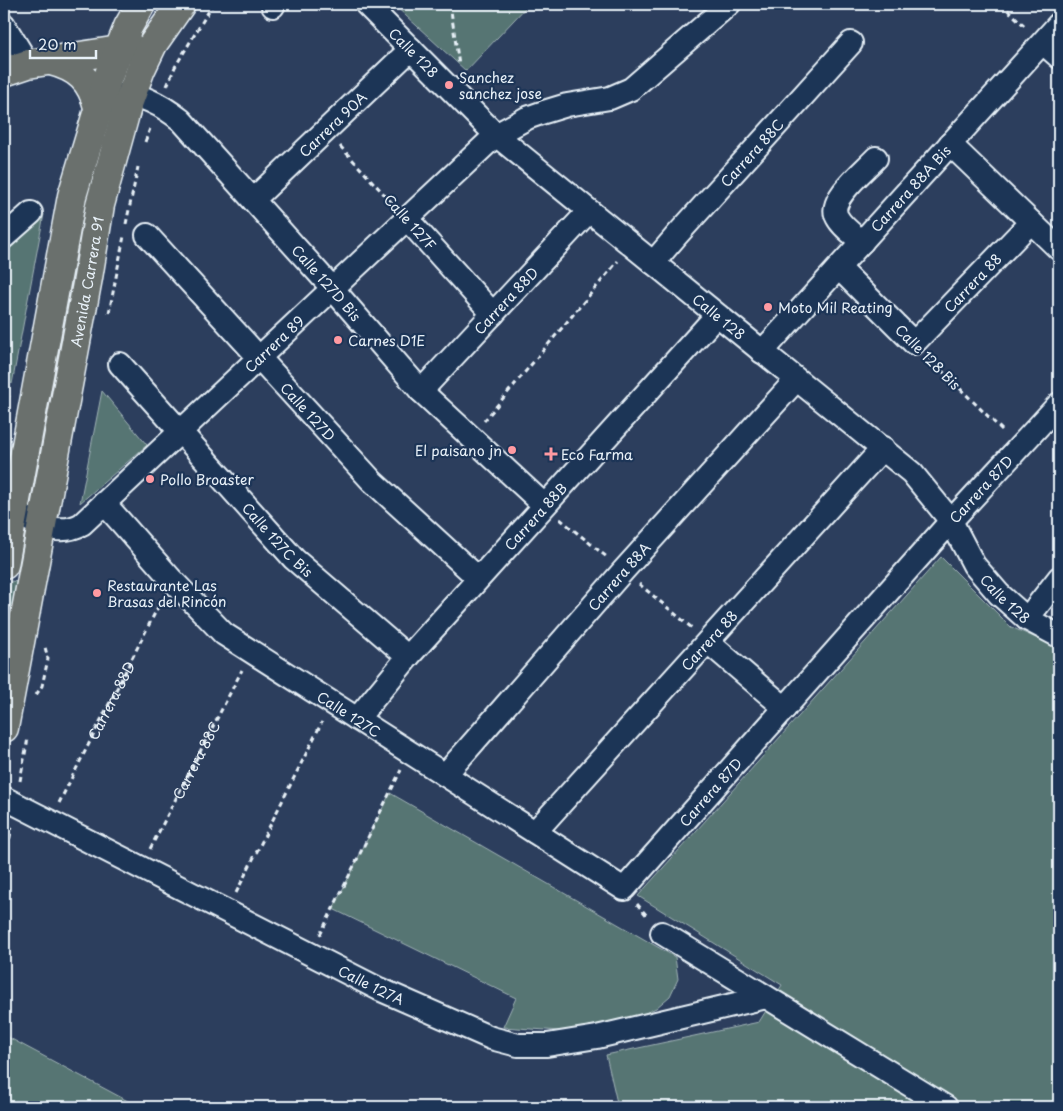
<svg xmlns="http://www.w3.org/2000/svg" width="1063" height="1111" font-family="'Playpen Sans',sans-serif">
	<rect width="100%" height="100%" fill="#2c3e5d"/>
	<filter id="ink" filterUnits="userSpaceOnUse"><feTurbulence type="fractalNoise" baseFrequency=".02" numOctaves="2"/><feDisplacementMap in="SourceGraphic" scale="10" xChannelSelector="R" yChannelSelector="G"/><feConvolveMatrix kernelMatrix="1 2 1 2 8 2 1 2 1" color-interpolation-filters="sRGB"/></filter>
	<g filter="url(#ink)">
		<g fill="#577573" stroke="#a0b3b6">
			<path d="M 393,4 L 529,4 L 466,71 Z"/>
			<path d="M 110,117 L 40,476 L 32,474 L 80,210 Z"/>
			<path d="M 44,214 L 12,384 L 4,375 L 4,250 Z"/>
			<path d="M 102,391 L 147,445 L 80,503 Z"/>
			<path d="M 941,557 L 1011,627 L 1059,648 L 1059,1107 L 618,1107 L 606,1055 L 759,1022 L 782,985 L 638,896 Z"/>
			<path d="M 11,581 L 21,582 L 4,668 L 4,619 Z"/>
			<path d="M 390,793 L 675,957 L 678,979 L 670,996 L 656,1008 L 635,1018 L 560,1031 L 503,1027 L 516,998 L 333,909 Z"/>
			<path d="M 4,1035 L 139,1107 L 4,1107 Z"/>
		</g>
		<g fill="none" stroke-linecap="round" stroke-linejoin="round">
			<g stroke="#e8f1f8" stroke-width="26">
				<g id="minor">
					<path id="s3" d="M 366,4 L 496,135 L 912,473 L 951,521 L 974,565 L 999,594 L 1027,619 L 1059,636"/>
					<path d="M 273,6 L 274,4"/>
					<path d="M 4,25 L 28,64"/>
					<path d="M 1043,43 L 1059,57"/>
					<path id="s4" d="M 114,96 C 138,90 163,106 181,120 L 333,289 L 421,391 L 544,505"/>
					<path d="M 950,144 L 1059,249"/>
					<path id="s5" d="M 253,200 L 411,49"/>
					<path d="M 407,219 L 493,314"/>
					<path id="s6" d="M 147,235 L 372,481 L 478,578"/>
					<path d="M 4,237 L 31,213"/>
					<path d="M 862,242 C 854,235 842,227 837,217 C 827,200 865,170 876,158"/>
					<path id="s7" d="M 653,263 L 677,235 L 851,43"/>
					<path id="s8" d="M 839,268 L 914,343 L 1031,222"/>
					<path id="s9" d="M 762,352 L 1059,24"/>
					<path id="s10" d="M 120,364 L 294,559 L 408,657"/>
					<path id="s11" d="M 421,391 L 589,211"/>
					<path id="s12" d="M 104,503 L 172,580 L 224,634 L 624,889 L 951,521 L 1059,404"/>
					<path id="s13" d="M 4,505 C 26,519 55,539 82,524 L 496,135 L 527,118 L 544,112 L 567,105 L 610,98 L 631,89 L 729,4"/>
					<path d="M 1027,619 L 1059,578"/>
					<path d="M 708,642 L 785,708"/>
					<path id="s14" d="M 357,719 L 408,657 L 717,315"/>
					<path id="s15" d="M 445,775 L 623,571 L 796,380"/>
					<path id="s16" d="M 4,798 L 379,989 L 491,1038 L 518,1045 L 547,1045 L 597,1037 L 766,997"/>
					<path id="s17" d="M 535,832 L 883,448"/>
					<path d="M 662,933 L 946,1107"/>
				</g>
			</g>
			<g stroke="#e8f1f8" stroke-width="31">
				<g id="major">
					<path d="M 51,61 C 78,68 91,80 98,107"/>
					<path d="M 4,72 L 28,64 L 132,48"/>
					<path d="M 4,565 L 72,196 L 108,77 L 128,27 L 141,4"/>
					<path id="s18" d="M 4,728 L 88,278 L 100,205 L 127,107 L 141,69 L 153,44 L 181,4"/>
				</g>
			</g>
			<g stroke="#e8f1f8" stroke-width="3" stroke-dasharray="5 4" stroke-linecap="butt">
				<path d="M 450,4 L 459,65"/>
				<path d="M 451,4 L 461,4"/>
				<path d="M 1001,4 L 1026,27"/>
				<path d="M 167,86 L 175,67 L 213,4"/>
				<path d="M 145,142 L 151,126"/>
				<path d="M 340,146 L 393,204"/>
				<path d="M 126,224 L 138,167"/>
				<path d="M 109,313 L 124,236"/>
				<path d="M 928,357 L 1004,432"/>
				<path d="M 4,390 L 10,397"/>
				<path d="M 484,421 L 618,261"/>
				<path d="M 560,519 L 608,558"/>
				<path d="M 639,584 L 692,628"/>
				<path d="M 36,695 L 42,686 L 48,659 L 45,647"/>
				<path d="M 20,781 L 28,738"/>
				<path id="s1" d="M 59,803 L 161,601"/>
				<path id="s2" d="M 150,849 L 242,670"/>
				<path d="M 4,865 L 12,827"/>
				<path d="M 236,893 L 322,722"/>
				<path d="M 637,904 L 648,917"/>
				<path d="M 320,935 L 401,770"/>
			</g>
			<use href="#minor" stroke="#1d3557" stroke-width="22"/>
			<use href="#major" stroke="#6a706d" stroke-width="28"/>
		</g>
	</g>
	<g fill="#ff9aa2" stroke="#1d3557" stroke-width="2">
		<circle cx="449" cy="85" r="5"/>
		<circle cx="768" cy="307" r="5"/>
		<circle cx="338" cy="340" r="5"/>
		<circle cx="512" cy="450" r="5"/>
		<path d="M548.5 446.5h5v5h5v5h-5v5h-5v-5h-5v-5h5z"/>
		<circle cx="150" cy="479" r="5"/>
		<circle cx="97" cy="593" r="5"/>
	</g>
	<g text-anchor="middle" dominant-baseline="central" stroke-width="4.5" stroke-linejoin="round" paint-order="stroke">
		<g font-size="14" fill="#e8f1f8" stroke="#1d3557">
			<text stroke="none"><textPath href="#s3" startOffset="68">Calle 128</textPath></text>
			<text stroke="none"><textPath href="#s5" startOffset="110">Carrera 90A</textPath></text>
			<text stroke="none"><textPath href="#s7" startOffset="148">Carrera 88C</textPath></text>
			<text stroke="none"><textPath href="#s9" startOffset="221">Carrera 88A Bis</textPath></text>
			<text transform="translate(410 222) rotate(48)">Calle 127F</text>
			<text stroke="none"><textPath href="#s18" startOffset="454">Avenida Carrera 91</textPath></text>
			<text stroke="none"><textPath href="#s4" startOffset="292">Calle 127D Bis</textPath></text>
			<text stroke="none"><textPath href="#s8" startOffset="190">Carrera 88</textPath></text>
			<text stroke="none"><textPath href="#s11" startOffset="124">Carrera 88D</textPath></text>
			<text stroke="none"><textPath href="#s3" startOffset="472">Calle 128</textPath></text>
			<text stroke="none"><textPath href="#s13" startOffset="348">Carrera 89</textPath></text>
			<text transform="translate(928 357) rotate(45)">Calle 128 Bis</text>
			<text stroke="none"><textPath href="#s6" startOffset="239">Calle 127D</textPath></text>
			<text stroke="none"><textPath href="#s12" startOffset="1188">Carrera 87D</textPath></text>
			<text stroke="none"><textPath href="#s14" startOffset="270">Carrera 88B</textPath></text>
			<text stroke="none"><textPath href="#s10" startOffset="236">Calle 127C Bis</textPath></text>
			<text stroke="none"><textPath href="#s15" startOffset="264">Carrera 88A</textPath></text>
			<text stroke="none"><textPath href="#s3" startOffset="878">Calle 128</textPath></text>
			<text stroke="none"><textPath href="#s17" startOffset="259">Carrera 88</textPath></text>
			<text stroke="none"><textPath href="#s1" startOffset="115">Carrera 88D</textPath></text>
			<text stroke="none"><textPath href="#s12" startOffset="326">Calle 127C</textPath></text>
			<text stroke="none"><textPath href="#s2" startOffset="100">Carrera 88C</textPath></text>
			<text stroke="none"><textPath href="#s12" startOffset="782">Carrera 87D</textPath></text>
			<text stroke="none"><textPath href="#s16" startOffset="412">Calle 127A</textPath></text>
		</g>
		<g font-size="14" fill="#e8f1f8" stroke="#1d3557" text-anchor="start">
			<text x="459" y="77">Sanchez<tspan x="459" dy="16">sanchez jose</tspan></text>
			<text x="778" y="307">Moto Mil Reating</text>
			<text x="348" y="340">Carnes D1E</text>
			<text x="502" y="450" text-anchor="end">El paisano jn</text>
			<text x="561" y="454">Eco Farma</text>
			<text x="160" y="479">Pollo Broaster</text>
			<text x="107" y="585">Restaurante Las<tspan x="107" dy="16">Brasas del Rincón</tspan></text>
		</g>
	</g>
	<rect width="1063" height="1111" fill="none" stroke="#1d3557" stroke-width="20"/>
	<rect x="10" y="10" width="1043" height="1091" fill="none" stroke="#e8f1f8" stroke-width="2" filter="url(#ink)"/>
	<path d="M30 50v8h66v-8" fill="none" stroke="#e8f1f8" stroke-width="2.5"/>
	<text x="38" y="50" font-size="15" fill="#e8f1f8" stroke="#1d3557" stroke-width="4" paint-order="stroke">20 m</text>
</svg>
